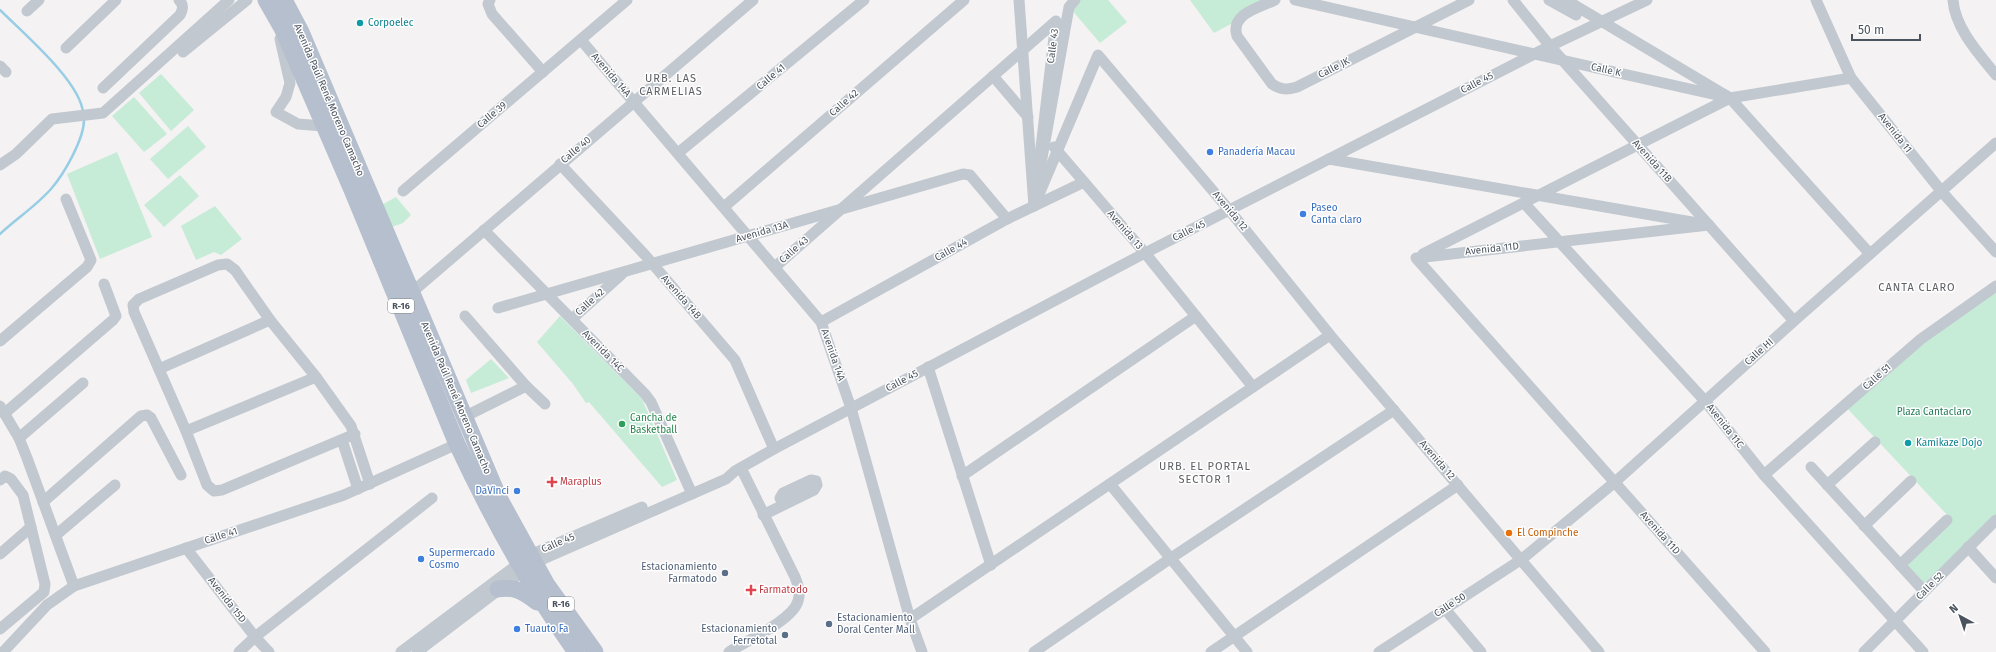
<svg xmlns="http://www.w3.org/2000/svg" width="1996" height="652" font-family="'Fira Sans',sans-serif">
	<rect width="100%" height="100%" fill="#f4f2f2"/>
	<g fill="#c6ecd8">
		<path d="M 1079,0 L 1108,0 L 1127,22 L 1100,43 L 1071,9 Z"/>
		<path d="M 1190,0 L 1270,0 L 1272,2 L 1214,33 Z"/>
		<path d="M 161,74 L 194,110 L 171,131 L 139,93 Z"/>
		<path d="M 134,97 L 167,134 L 144,152 L 112,116 Z"/>
		<path d="M 188,126 L 206,147 L 168,179 L 150,159 Z"/>
		<path d="M 117,152 L 152,237 L 100,259 L 67,174 Z"/>
		<path d="M 180,175 L 199,196 L 164,227 L 144,205 Z"/>
		<path d="M 396,197 L 411,215 L 403,223 L 389,228 L 380,206 Z"/>
		<path d="M 215,206 L 242,239 L 221,255 L 214,252 L 196,260 L 181,226 Z"/>
		<path d="M 1996,288 L 1996,518 L 1923,588 L 1903,565 L 1951,519 L 1846,407 L 1922,340 Z"/>
		<path d="M 560,316 L 642,399 L 677,480 L 662,487 L 589,402 L 586,403 L 573,384 L 537,342 Z"/>
		<path d="M 491,359 L 509,378 L 471,393 L 466,380 Z"/>
	</g>
	<g fill="none" stroke-linecap="round" stroke-linejoin="round">
		<g stroke="#97cde5" stroke-width="2.5">
			<path d="M 0,10 C 22,32 81,82 83,113"/>
			<path d="M 0,234 C 16,219 36,206 51,189 C 64,174 85,138 84,118"/>
		</g>
		<g stroke="#c1c8cf" stroke-width="11">
			<path d="M 490,0 L 488,4 L 492,14 L 543,72"/>
			<path d="M 1019,0 L 1034,206 L 1098,55 L 1230,211 L 1330,335 L 1599,652"/>
			<path d="M 1275,0 C 1258,8 1230,14 1237,36 L 1272,84 C 1281,90 1287,90 1297,87 L 1469,0"/>
			<path d="M 1295,0 L 1730,98 L 1566,0"/>
			<path d="M 1513,0 L 1550,46 L 1794,321"/>
			<path d="M 1549,0 L 1576,15"/>
			<path d="M 1816,0 L 1851,78 L 1942,192 L 1996,252"/>
			<path d="M 1953,0 C 1955,28 1979,54 1996,75"/>
			<path d="M 27,11 L 39,0"/>
			<path d="M 280,39 L 290,83 L 286,97 L 276,112 L 298,124 L 323,126"/>
			<path d="M 581,40 L 821,322 L 851,408 L 910,619 L 922,652"/>
			<path d="M 66,48 L 116,0"/>
			<path d="M 183,52 L 247,0"/>
			<path d="M 0,66 L 6,72"/>
			<path d="M 993,76 L 1028,117"/>
			<path d="M 103,88 L 180,15 C 183,9 184,5 179,0"/>
			<path d="M 1725,95 L 1730,98 L 1870,254"/>
			<path d="M 1054,147 L 1145,253 L 1253,387"/>
			<path d="M 678,153 L 864,0"/>
			<path d="M 1329,159 L 1709,225 L 1416,258 L 1765,652"/>
			<path d="M 560,164 L 645,255 L 735,360 L 774,449"/>
			<path d="M 0,165 L 16,154 L 52,119 L 103,113 L 229,0"/>
			<path d="M 1037,186 L 1069,7 L 1075,0"/>
			<path d="M 403,191 L 627,0"/>
			<path d="M 1524,203 L 1705,401 L 1764,475 L 1923,652"/>
			<path d="M 724,207 L 964,0"/>
			<path d="M 484,230 L 645,394 L 651,402 L 692,494"/>
			<path d="M 1423,254 L 1730,98 L 1851,78"/>
			<path d="M 775,267 L 1056,21 L 1037,181"/>
			<path d="M 406,295 L 411,293 L 753,0"/>
			<path d="M 498,308 L 963,174 L 970,175 L 1007,219"/>
			<path d="M 465,316 L 526,386 L 545,404"/>
			<path d="M 572,319 L 622,274"/>
			<path d="M 821,322 L 1007,219 L 1084,182"/>
			<path d="M 0,341 L 87,267 L 91,260 L 66,199"/>
			<path d="M 928,367 L 991,565"/>
			<path d="M 159,369 L 270,320"/>
			<path d="M 0,406 L 19,438 L 27,458 L 74,586"/>
			<path d="M 5,413 L 113,320 L 116,316 L 104,284"/>
			<path d="M 464,417 L 526,386"/>
			<path d="M 186,431 L 316,377"/>
			<path d="M 355,434 L 222,490 L 214,491 L 207,485 L 186,431 L 134,312 L 133,305 L 139,299 L 218,265 L 227,264 L 235,270 L 270,320 L 316,377 L 351,426 L 370,484"/>
			<path d="M 19,438 L 83,383"/>
			<path d="M 342,440 L 358,489"/>
			<path d="M 1811,467 L 1924,591"/>
			<path d="M 1764,475 L 1921,339 L 1996,286"/>
			<path d="M 962,476 L 1196,316"/>
			<path d="M 0,480 L 5,476 L 11,479 L 23,495 L 45,584 L 44,592 L 0,629"/>
			<path d="M 1110,484 L 1247,652"/>
			<path d="M 1827,485 L 1875,442"/>
			<path d="M 43,502 L 141,416 L 147,415 L 151,418 L 181,475"/>
			<path d="M 763,515 L 814,490 L 817,485 L 816,481 L 811,480 L 783,493 L 780,498 L 783,504"/>
			<path d="M 1864,526 L 1911,481"/>
			<path d="M 56,535 L 115,485"/>
			<path d="M 1968,547 L 1996,578"/>
			<path d="M 186,548 L 255,637 L 269,652"/>
			<path d="M 0,554 L 31,527"/>
			<path d="M 1900,565 L 1947,520"/>
			<path d="M 1445,609 L 1481,652"/>
			<path d="M 910,619 L 1330,335"/>
			<path d="M 3,652 L 47,605 L 74,586 L 344,495 L 457,444"/>
			<path d="M 239,652 L 255,637 L 432,498"/>
			<path d="M 401,652 L 530,555 L 642,507"/>
			<path d="M 417,652 L 534,563 L 726,479 L 735,471 L 774,449 L 1145,253 L 1550,46 L 1647,0"/>
			<path d="M 729,652 C 746,641 793,620 798,601 C 801,592 798,585 795,577 L 741,468"/>
			<path d="M 1034,652 L 1171,558 L 1394,410"/>
			<path d="M 1211,652 L 1458,485"/>
			<path d="M 1379,652 L 1522,559 L 1615,482 L 1794,321 L 1996,143"/>
			<path d="M 1864,652 L 1996,520"/>
		</g>
		<g stroke="#b5bfcd" stroke-width="17">
			<path d="M 266,0 L 282,28 L 352,190 L 457,444 C 492,519 528,585 576,652"/>
			<path d="M 284,0 L 301,32 L 499,498 L 547,585 L 595,652"/>
			<path d="M 498,589 C 515,586 524,592 537,602"/>
		</g>
	</g>
	<g fill="#0f9aa8" stroke="#fff" stroke-width="1.5">
		<circle cx="360" cy="23" r="4"/>
		<circle cx="1908" cy="443" r="4"/>
	</g>
	<g fill="#3f7fe0" stroke="#fff" stroke-width="1.5">
		<circle cx="1210" cy="152" r="4"/>
		<circle cx="1303" cy="214" r="4"/>
		<circle cx="517" cy="491" r="4"/>
		<circle cx="421" cy="559" r="4"/>
		<circle cx="517" cy="629" r="4"/>
	</g>
	<circle fill="#2e9e5b" stroke="#fff" stroke-width="1.5" cx="622" cy="424" r="4"/>
	<g fill="#e0444e" stroke="#fff" stroke-width="1.5">
		<path d="M550 476h4v4h4v4h-4v4h-4v-4h-4v-4h4z"/>
		<path d="M749 584h4v4h4v4h-4v4h-4v-4h-4v-4h4z"/>
	</g>
	<circle fill="#e8710a" stroke="#fff" stroke-width="1.5" cx="1509" cy="533" r="4"/>
	<g fill="#5c6f8a" stroke="#fff" stroke-width="1.5">
		<circle cx="725" cy="573" r="4"/>
		<circle cx="829" cy="624" r="4"/>
		<circle cx="785" cy="635" r="4"/>
	</g>
	<g text-anchor="middle" dominant-baseline="central" stroke-width="3" stroke-linejoin="round" paint-order="stroke">
		<g fill="#fff" stroke="#81878e" stroke-width="1">
			<rect x="388" y="299" width="26" height="14" rx="3"/>
			<rect x="548" y="597" width="26" height="14" rx="3"/>
		</g>
		<g font-size="9" font-weight="bold" fill="#4b535e">
			<text x="401" y="306">R-16</text>
			<text x="561" y="604">R-16</text>
		</g>
		<g font-size="10" fill="#0d838f" stroke="#fff" text-anchor="start">
			<text x="368" y="23">Corpoelec</text>
			<text x="1916" y="443">Kamikaze Dojo</text>
		</g>
		<g font-size="10" fill="#4b535e" stroke="#fff">
			<text transform="translate(1053 46) rotate(-83)">Calle 43</text>
			<text transform="translate(1334 68) rotate(-27)">Calle JK</text>
			<text transform="translate(1606 70) rotate(13)">Calle K</text>
			<text transform="translate(611 75) rotate(49)">Avenida 14A</text>
			<text transform="translate(771 77) rotate(-40)">Calle 41</text>
			<text transform="translate(1477 83) rotate(-27)">Calle 45</text>
			<text transform="translate(329 100) rotate(67)">Avenida Paúl René Moreno Camacho</text>
			<text transform="translate(844 103) rotate(-41)">Calle 42</text>
			<text transform="translate(492 115) rotate(-40)">Calle 39</text>
			<text transform="translate(1895 133) rotate(52)">Avenida 11</text>
			<text transform="translate(576 150) rotate(-40)">Calle 40</text>
			<text transform="translate(1652 161) rotate(48)">Avenida 11B</text>
			<text transform="translate(1230 211) rotate(50)">Avenida 12</text>
			<text transform="translate(1125 230) rotate(49)">Avenida 13</text>
			<text transform="translate(1189 231) rotate(-26)">Calle 45</text>
			<text transform="translate(762 232) rotate(-16)">Avenida 13A</text>
			<text transform="translate(1492 249) rotate(-6)">Avenida 11D</text>
			<text transform="translate(794 250) rotate(-41)">Calle 43</text>
			<text transform="translate(951 250) rotate(-29)">Calle 44</text>
			<text transform="translate(681 297) rotate(49)">Avenida 14B</text>
			<text transform="translate(590 302) rotate(-42)">Calle 42</text>
			<text transform="translate(603 351) rotate(45)">Avenida 14C</text>
			<text transform="translate(1759 352) rotate(-42)">Calle HI</text>
			<text transform="translate(833 355) rotate(71)">Avenida 14A</text>
			<text transform="translate(1877 377) rotate(-41)">Calle 51</text>
			<text transform="translate(902 381) rotate(-28)">Calle 45</text>
			<text transform="translate(456 398) rotate(67)">Avenida Paúl René Moreno Camacho</text>
			<text transform="translate(1725 426) rotate(52)">Avenida 11C</text>
			<text transform="translate(1437 460) rotate(49)">Avenida 12</text>
			<text transform="translate(1660 533) rotate(48)">Avenida 11D</text>
			<text transform="translate(221 536) rotate(-18)">Calle 41</text>
			<text transform="translate(558 543) rotate(-23)">Calle 45</text>
			<text transform="translate(1930 586) rotate(-45)">Calle 52</text>
			<text transform="translate(227 600) rotate(52)">Avenida 15D</text>
			<text transform="translate(1450 605) rotate(-33)">Calle 50</text>
		</g>
		<g font-size="10" fill="#366cbe" stroke="#fff" text-anchor="start">
			<text x="1218" y="152">Panadería Macau</text>
			<text x="1311" y="208">Paseo<tspan x="1311" dy="12">Canta claro</tspan></text>
			<text x="509" y="491" text-anchor="end">DaVinci</text>
			<text x="429" y="553">Supermercado<tspan x="429" dy="12">Cosmo</tspan></text>
			<text x="525" y="629">Tuauto Fa</text>
		</g>
		<g font-size="10" fill="#217a56" stroke="#fff">
			<text x="1934" y="412">Plaza Cantaclaro</text>
		</g>
		<g font-size="10" fill="#27864d" stroke="#fff" text-anchor="start">
			<text x="630" y="418">Cancha de<tspan x="630" dy="12">Basketball</tspan></text>
		</g>
		<g font-size="10" fill="#be3a42" stroke="#fff" text-anchor="start">
			<text x="560" y="482">Maraplus</text>
			<text x="759" y="590">Farmatodo</text>
		</g>
		<g font-size="10" fill="#c56008" stroke="#fff" text-anchor="start">
			<text x="1517" y="533">El Compinche</text>
		</g>
		<g font-size="10" fill="#4e5e75" stroke="#fff" text-anchor="end">
			<text x="717" y="567">Estacionamiento<tspan x="717" dy="12">Farmatodo</tspan></text>
			<text x="837" y="618" text-anchor="start">Estacionamiento<tspan x="837" dy="12">Doral Center Mall</tspan></text>
			<text x="777" y="629">Estacionamiento<tspan x="777" dy="12">Ferretotal</tspan></text>
		</g>
		<g font-size="11" letter-spacing="1" fill="#5f6166" stroke="#fff">
			<text x="671" y="78">URB. LAS<tspan x="671" dy="13">CARMELIAS</tspan></text>
			<text x="1917" y="287">CANTA CLARO</text>
			<text x="1205" y="466">URB. EL PORTAL<tspan x="1205" dy="13">SECTOR 1</tspan></text>
		</g>
	</g>
	<g transform="translate(1960 616) rotate(320)" stroke="#ffffff" stroke-width="3" paint-order="stroke">
	<path d="M0-3L7 15L0 10L-7 15Z" fill="#4b535e"/>
	<text y="-6" font-size="11" font-weight="bold" text-anchor="middle" fill="#4b535e">N</text>
	</g>
	<path d="M1852 34v6h68v-6" fill="none" stroke="#4b535e" stroke-width="2"/>
	<text x="1858" y="34" font-size="12" fill="#4b535e" stroke="#ffffff" stroke-width="3" paint-order="stroke">50 m</text>
</svg>
